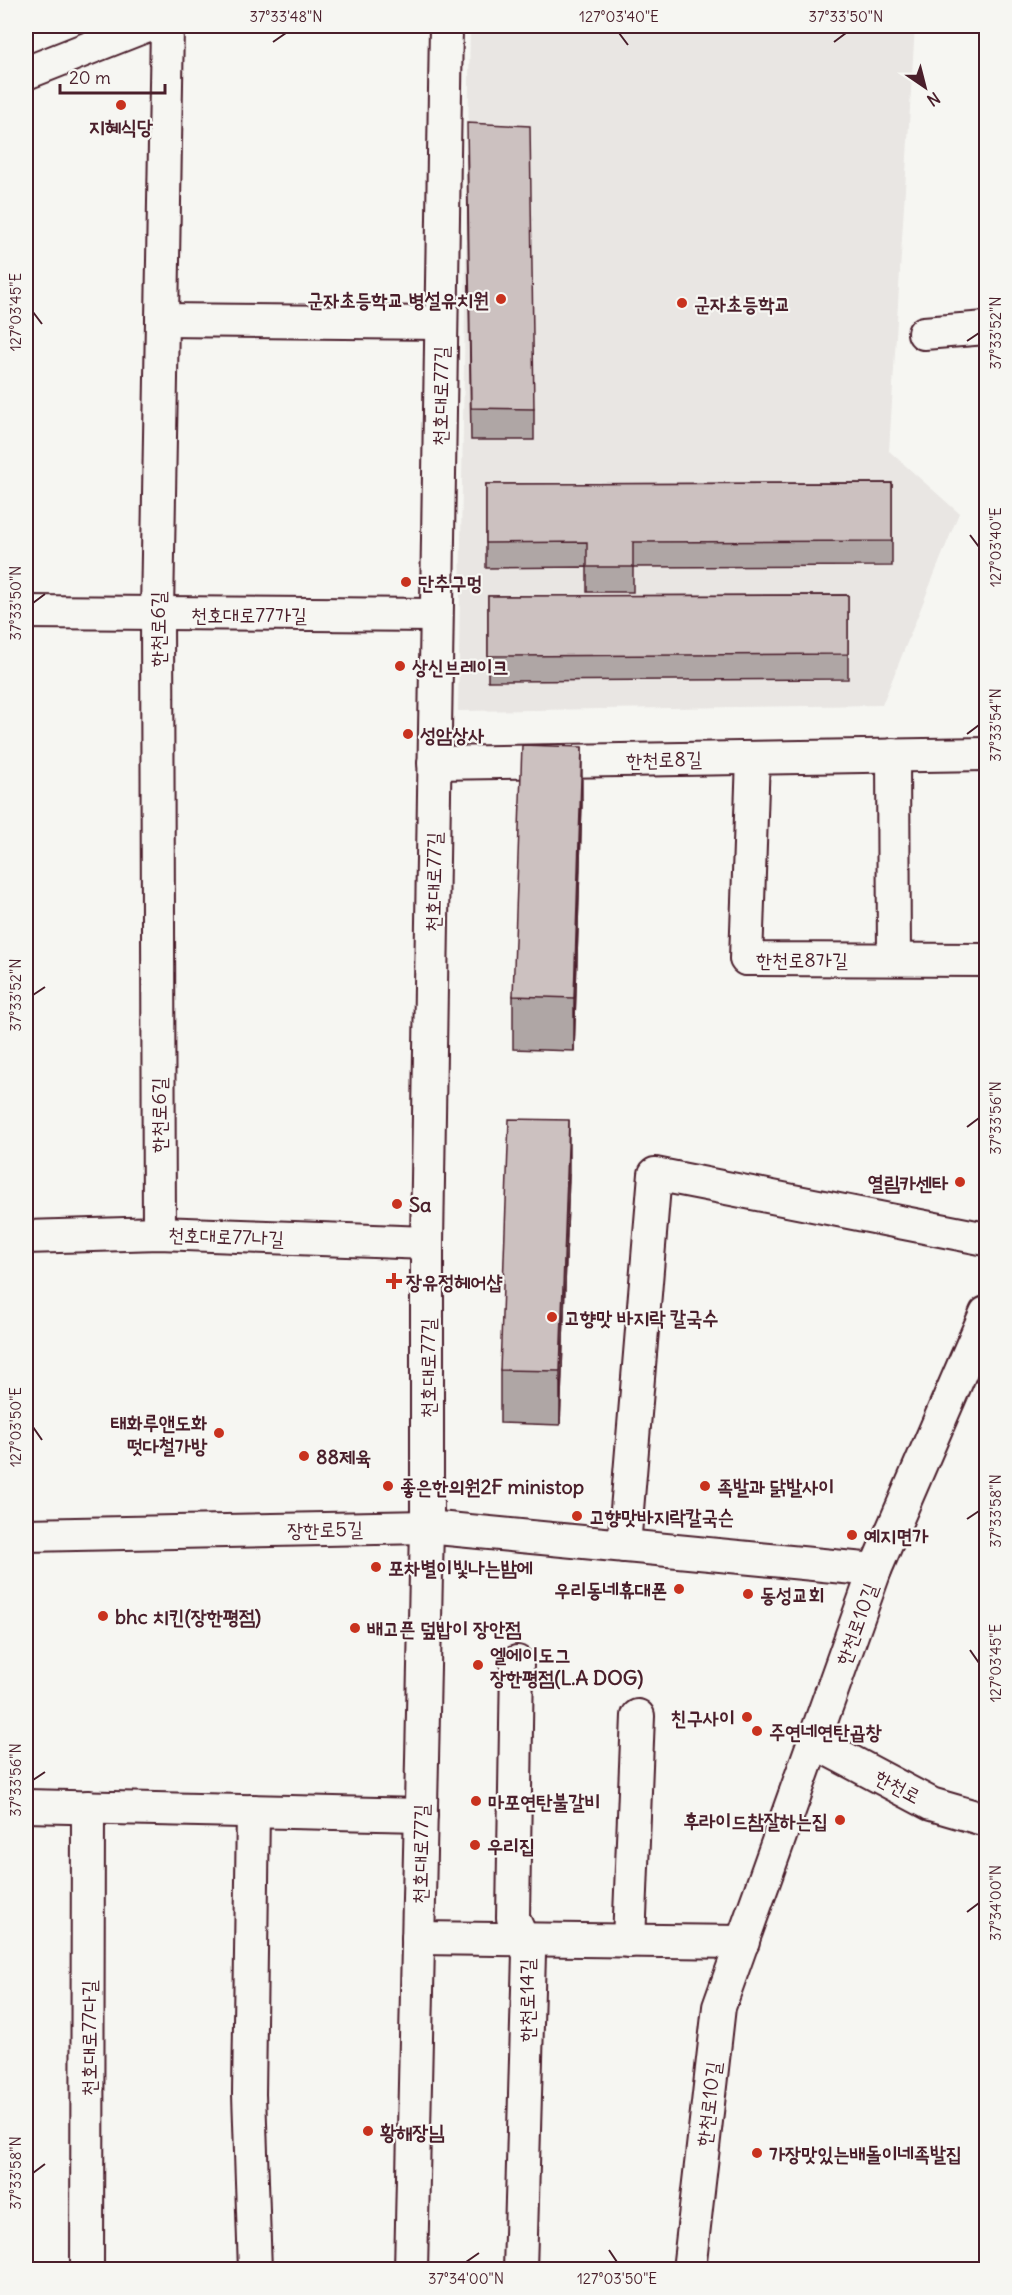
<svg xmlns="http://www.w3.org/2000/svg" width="1012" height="2295" font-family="Delius,'Poor Story',sans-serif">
	<rect width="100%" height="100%" fill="#f6f6f2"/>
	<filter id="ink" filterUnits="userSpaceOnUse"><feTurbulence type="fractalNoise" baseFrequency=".0167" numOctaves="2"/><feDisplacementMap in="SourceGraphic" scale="12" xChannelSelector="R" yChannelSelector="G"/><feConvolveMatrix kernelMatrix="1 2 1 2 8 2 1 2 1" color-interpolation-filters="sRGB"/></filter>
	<g filter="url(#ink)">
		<path fill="#e9e6e3" d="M 470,26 L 915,26 L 889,451 L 959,513 L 882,705 L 458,711 Z"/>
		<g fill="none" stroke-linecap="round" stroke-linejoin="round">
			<g stroke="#4a1f2b" stroke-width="36">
				<g id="minor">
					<path d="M 26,73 L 145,26"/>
					<path d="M 162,320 L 441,323"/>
					<path d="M 924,333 L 986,328"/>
					<path d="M 26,612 L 436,615"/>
					<path d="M 893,755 L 894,959"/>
					<path d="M 753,758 L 746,959 L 986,960"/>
					<path d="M 434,763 L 986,754"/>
					<path d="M 159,1233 L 157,613 L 167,26"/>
					<path d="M 26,1237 L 159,1233 L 427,1243"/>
					<path d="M 26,1535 L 427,1527 L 875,1570"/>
					<path d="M 624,1546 L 655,1174 L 986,1239"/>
					<path d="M 517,1662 L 513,1918 L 529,1954 L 520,2270"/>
					<path d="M 814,1742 L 931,1804 L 986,1820"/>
					<path d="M 26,1806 L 421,1815"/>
					<path d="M 253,1811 L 249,2094 L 255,2270"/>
					<path d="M 418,1938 L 743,1942"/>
					<path d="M 629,1941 L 638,1716"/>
					<path d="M 87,2270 L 88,1807"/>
					<path d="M 411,2270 L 427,1527 L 427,1243 L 446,26"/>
					<path d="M 689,2270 L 719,2007 L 875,1570 L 986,1313"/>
				</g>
			</g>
			<use href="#minor" stroke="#f6f6f2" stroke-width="32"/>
		</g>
		<g fill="#afa6a5" stroke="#4a1f2b" stroke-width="1.5">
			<path d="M 467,154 L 534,409 L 534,440 L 471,440 Z"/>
			<path d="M 892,483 L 892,566 L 633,567 L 633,592 L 587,592 L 587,567 L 486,568 L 486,484 Z"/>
			<path d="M 848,595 L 848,679 L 488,681 L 488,596 Z"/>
			<path d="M 582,800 L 574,1051 L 513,1049 L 513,996 Z"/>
			<path d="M 569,1174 L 560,1425 L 500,1423 L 500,1370 Z"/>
		</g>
		<g fill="#8f8786" stroke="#4a1f2b" stroke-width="1.5">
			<path d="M 582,747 L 582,800 L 574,1051 L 574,998 Z"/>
			<path d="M 569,1120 L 569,1174 L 560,1425 L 560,1371 Z"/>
		</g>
		<g fill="#ccc1c0" stroke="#4a1f2b" stroke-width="1.5">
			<path d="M 467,123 L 530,126 L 534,409 L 471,408 Z"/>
			<path d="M 892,483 L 892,541 L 633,542 L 633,567 L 587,567 L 587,542 L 486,543 L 486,484 Z"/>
			<path d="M 848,595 L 848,654 L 488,656 L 488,596 Z"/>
			<path d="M 522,745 L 582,747 L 574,998 L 513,996 Z"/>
			<path d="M 509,1119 L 569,1120 L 560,1371 L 500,1370 Z"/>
		</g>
	</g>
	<path fill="none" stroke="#4a1f2b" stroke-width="2" d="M 619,33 L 628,45M 273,42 L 286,33M 834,42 L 846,33M 33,312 L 42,324M 967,341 L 979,333M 970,535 L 979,547M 33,603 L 45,594M 967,734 L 979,725M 33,995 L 45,987M 967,1127 L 979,1118M 33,1427 L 42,1440M 967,1519 L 979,1511M 970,1650 L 979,1663M 33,1780 L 45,1772M 967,1912 L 979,1903M 33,2173 L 45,2164M 609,2250 L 617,2262M 466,2262 L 479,2253"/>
	<g fill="#c8321e" stroke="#f6f6f2" stroke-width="2">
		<circle cx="121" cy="105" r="6"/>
		<circle cx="501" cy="299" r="6"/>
		<circle cx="682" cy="303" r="6"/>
		<circle cx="406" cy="582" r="6"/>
		<circle cx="400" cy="666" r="6"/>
		<circle cx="408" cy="734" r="6"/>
		<circle cx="960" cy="1182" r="6"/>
		<circle cx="397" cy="1204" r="6"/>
		<path d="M391 1272h6v6h6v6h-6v6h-6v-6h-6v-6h6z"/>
		<circle cx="552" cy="1317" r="6"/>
		<circle cx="219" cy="1433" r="6"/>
		<circle cx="304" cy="1456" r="6"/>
		<circle cx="388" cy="1486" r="6"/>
		<circle cx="705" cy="1486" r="6"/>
		<circle cx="577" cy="1516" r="6"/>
		<circle cx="852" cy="1535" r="6"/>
		<circle cx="376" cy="1567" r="6"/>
		<circle cx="679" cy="1589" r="6"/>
		<circle cx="748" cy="1594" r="6"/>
		<circle cx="103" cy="1616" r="6"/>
		<circle cx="355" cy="1628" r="6"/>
		<circle cx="478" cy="1665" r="6"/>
		<circle cx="747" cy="1717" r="6"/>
		<circle cx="757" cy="1731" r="6"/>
		<circle cx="476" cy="1801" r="6"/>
		<circle cx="840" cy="1820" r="6"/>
		<circle cx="475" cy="1845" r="6"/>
		<circle cx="368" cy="2131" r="6"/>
		<circle cx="757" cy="2153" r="6"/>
	</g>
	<g text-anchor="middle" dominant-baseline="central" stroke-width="4.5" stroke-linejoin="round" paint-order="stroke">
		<g font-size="20" font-weight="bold" fill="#4a1f2b" stroke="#f6f6f2" text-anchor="start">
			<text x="121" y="126" text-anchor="middle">지혜식당</text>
			<text x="489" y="299" text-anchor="end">군자초등학교 병설유치원</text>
			<text x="694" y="303">군자초등학교</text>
			<text x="418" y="582">단추구멍</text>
			<text x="412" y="666">상신브레이크</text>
			<text x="420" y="734">성암상사</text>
			<text x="948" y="1182" text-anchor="end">열림카센타</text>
			<text x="409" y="1204">Sa</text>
			<text x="406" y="1281">장유정헤어샵</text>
			<text x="564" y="1317">고향맛 바지락 칼국수</text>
			<text x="207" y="1422" text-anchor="end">태화루앤도화<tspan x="207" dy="23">떳다철가방</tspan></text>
			<text x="316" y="1456">88제육</text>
			<text x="400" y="1486">좋은한의원2F ministop</text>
			<text x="717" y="1486">족발과 닭발사이</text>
			<text x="589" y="1516">고향맛바지락칼국슨</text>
			<text x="864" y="1535">예지면가</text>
			<text x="388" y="1567">포차별이빛나는밤에</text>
			<text x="667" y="1589" text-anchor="end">우리동네휴대폰</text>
			<text x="760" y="1594">동성교회</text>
			<text x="115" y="1616">bhc 치킨(장한평점)</text>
			<text x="367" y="1628">배고픈 덮밥이 장안점</text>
			<text x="490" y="1654">엘에이도그<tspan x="490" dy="23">장한평점(L.A DOG)</tspan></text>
			<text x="735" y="1717" text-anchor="end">친구사이</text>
			<text x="769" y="1731">주연네연탄곱창</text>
			<text x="488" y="1801">마포연탄불갈비</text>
			<text x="828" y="1820" text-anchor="end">후라이드참잘하는집</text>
			<text x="487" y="1845">우리집</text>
			<text x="380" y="2131">황해장님</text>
			<text x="769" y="2153">가장맛있는배돌이네족발집</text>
		</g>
		<g font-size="20" fill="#4a1f2b" stroke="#f6f6f2">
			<text transform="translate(440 396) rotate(-89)">천호대로77길</text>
			<text x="249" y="614">천호대로77가길</text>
			<text transform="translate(157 629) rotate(-90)">한천로6길</text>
			<text transform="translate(664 759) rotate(-1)">한천로8길</text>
			<text transform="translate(433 882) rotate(-89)">천호대로77길</text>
			<text x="802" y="959">한천로8가길</text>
			<text transform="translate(158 1115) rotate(-90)">한천로6길</text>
			<text transform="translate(226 1236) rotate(2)">천호대로77나길</text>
			<text transform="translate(427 1368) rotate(-90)">천호대로77길</text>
			<text transform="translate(325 1529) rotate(-1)">장한로5길</text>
			<text transform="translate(856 1624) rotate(-70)">한천로10길</text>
			<text transform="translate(898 1786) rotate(28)">한천로</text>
			<text transform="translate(420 1854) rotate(-89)">천호대로77길</text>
			<text transform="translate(526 2000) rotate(-90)">한천로14길</text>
			<text transform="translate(88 2038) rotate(-90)">천호대로77다길</text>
			<text transform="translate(708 2104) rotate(-83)">한천로10길</text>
		</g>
	</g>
	<rect width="1012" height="2295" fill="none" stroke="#f6f6f2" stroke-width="66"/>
	<g transform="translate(925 87) rotate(145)" stroke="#f6f6f2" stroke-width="4.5" paint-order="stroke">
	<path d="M0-4.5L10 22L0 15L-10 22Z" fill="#4a1f2b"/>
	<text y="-9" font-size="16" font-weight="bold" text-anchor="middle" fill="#4a1f2b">N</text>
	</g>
	<path d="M60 84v9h105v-9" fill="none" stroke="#4a1f2b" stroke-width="3"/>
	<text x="69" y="84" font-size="18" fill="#4a1f2b" stroke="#f6f6f2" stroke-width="4.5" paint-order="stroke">20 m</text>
	<rect x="33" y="33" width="946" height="2229" fill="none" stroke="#4a1f2b" stroke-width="2"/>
	<g font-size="15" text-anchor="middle" fill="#4a1f2b">
		<text x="286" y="22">37°33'48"N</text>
		<text x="619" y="22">127°03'40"E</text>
		<text x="846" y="22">37°33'50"N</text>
		<text transform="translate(16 312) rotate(-90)" y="5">127°03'45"E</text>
		<text transform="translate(996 333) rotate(-90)" y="5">37°33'52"N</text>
		<text transform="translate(996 547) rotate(-90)" y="5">127°03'40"E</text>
		<text transform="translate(16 603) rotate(-90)" y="5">37°33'50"N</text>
		<text transform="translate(996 725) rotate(-90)" y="5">37°33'54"N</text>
		<text transform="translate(16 995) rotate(-90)" y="5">37°33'52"N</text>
		<text transform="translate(996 1118) rotate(-90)" y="5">37°33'56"N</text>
		<text transform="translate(16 1427) rotate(-90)" y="5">127°03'50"E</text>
		<text transform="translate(996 1511) rotate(-90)" y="5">37°33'58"N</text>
		<text transform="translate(996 1663) rotate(-90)" y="5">127°03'45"E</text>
		<text transform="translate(16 1780) rotate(-90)" y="5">37°33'56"N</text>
		<text transform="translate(996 1903) rotate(-90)" y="5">37°34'00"N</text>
		<text transform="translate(16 2173) rotate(-90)" y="5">37°33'58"N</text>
		<text x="466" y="2284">37°34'00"N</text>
		<text x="617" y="2284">127°03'50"E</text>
	</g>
</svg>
